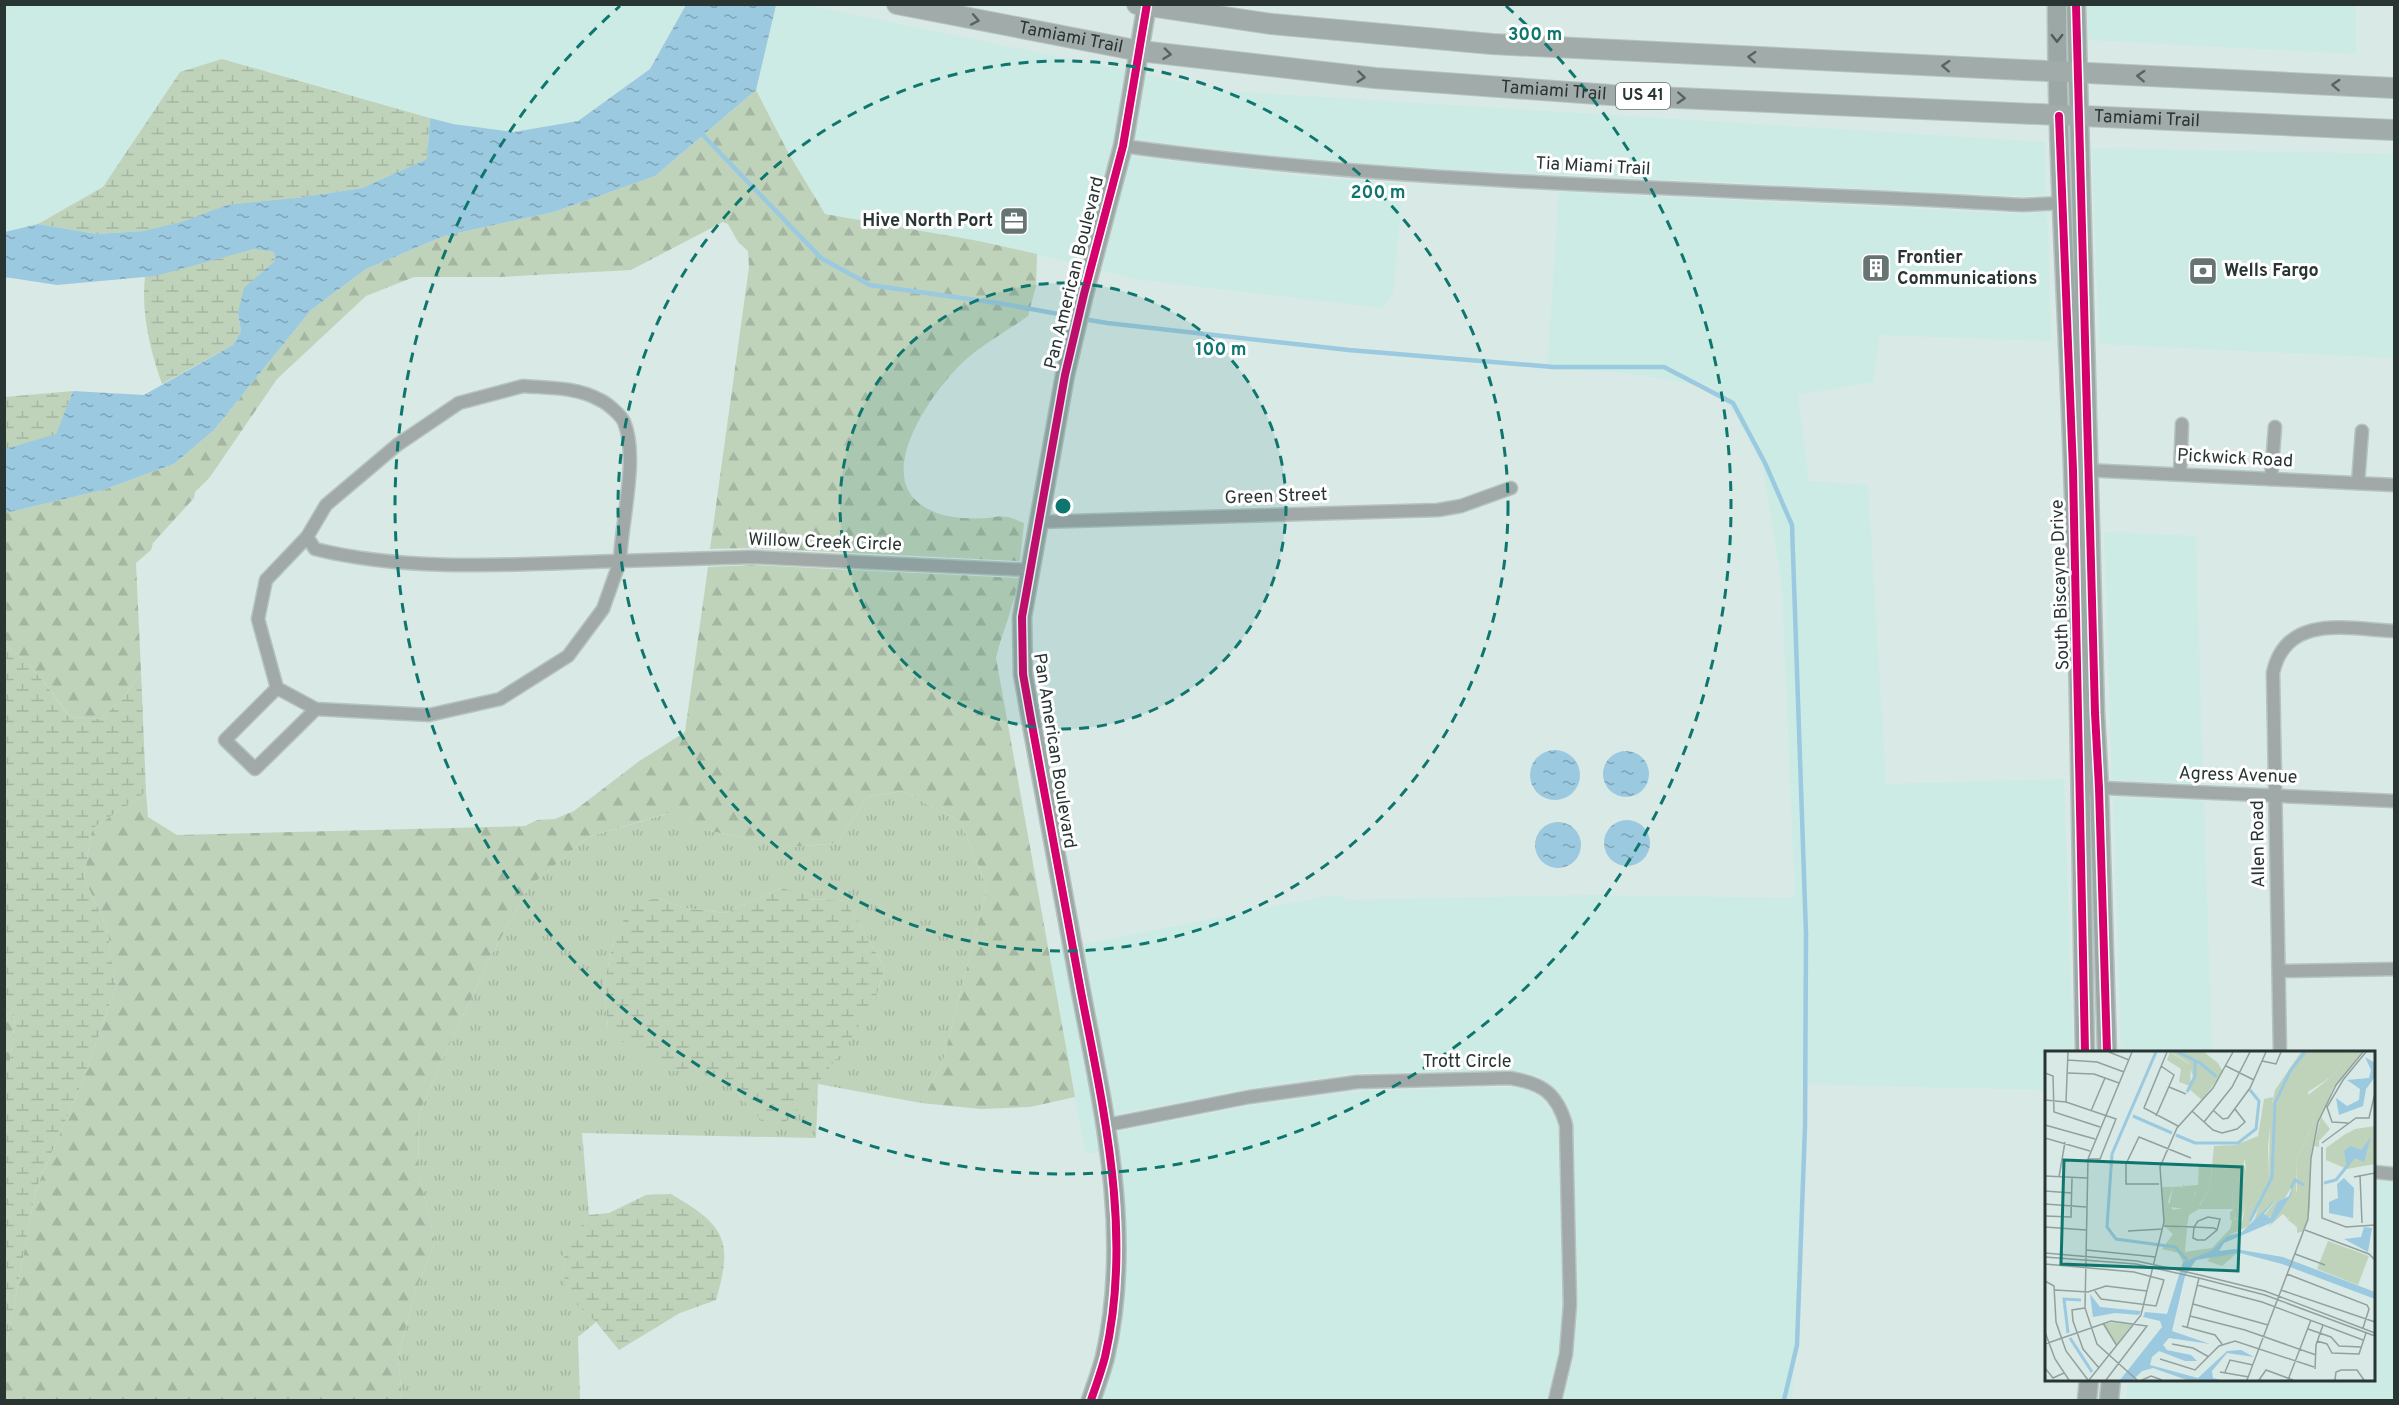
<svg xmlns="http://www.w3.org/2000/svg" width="2399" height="1405" font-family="Overpass,sans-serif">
	<defs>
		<pattern id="grass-tufts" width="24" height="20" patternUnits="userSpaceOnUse" patternTransform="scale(1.5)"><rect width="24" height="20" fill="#bfd3bb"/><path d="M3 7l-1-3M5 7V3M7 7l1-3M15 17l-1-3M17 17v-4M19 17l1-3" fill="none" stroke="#a4b6a1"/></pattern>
		<pattern id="forest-firs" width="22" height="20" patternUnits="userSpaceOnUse" patternTransform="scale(1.5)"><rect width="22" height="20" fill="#bfd3bb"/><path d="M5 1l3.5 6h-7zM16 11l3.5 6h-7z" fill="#a4b6a1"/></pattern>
		<pattern id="wetland-marsh" width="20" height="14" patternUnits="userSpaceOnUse" patternTransform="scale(1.5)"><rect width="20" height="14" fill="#bfd3bb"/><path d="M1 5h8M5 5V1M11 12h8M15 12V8" fill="none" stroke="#a4b6a1"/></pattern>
		<pattern id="water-ripples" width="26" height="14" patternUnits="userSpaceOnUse" patternTransform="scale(1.5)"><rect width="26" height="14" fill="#9bc9df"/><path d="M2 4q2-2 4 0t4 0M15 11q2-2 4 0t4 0" fill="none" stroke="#7ea4b5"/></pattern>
	</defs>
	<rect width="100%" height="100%" fill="#d8e9e6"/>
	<g fill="#ccebe5">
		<path d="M 4,5 L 686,5 L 650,69 L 578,121 L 514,132 L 453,124 L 268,71 L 133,145 L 103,187 L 38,224 L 5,232 Z"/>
		<path d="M 776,5 L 807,5 L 1128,71 L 1115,145 L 1084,266 L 979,241 L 825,214 L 789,154 L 756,90 Z"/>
		<path d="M 2087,5 L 2356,5 L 2356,54 L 2088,40 Z"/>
		<path d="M 1143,74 L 1226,91 L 2045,142 L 2046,195 L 2022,196 L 1416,168 L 1311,160 L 1132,139 Z"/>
		<path d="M 2092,148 L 2394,154 L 2394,358 L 2099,344 Z"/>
		<path d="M 1129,156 L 1310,177 L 1403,184 L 1393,294 L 1382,308 L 1134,279 L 1099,270 Z"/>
		<path d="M 1559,192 L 2021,214 L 2047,212 L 2051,341 L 1880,335 L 1873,382 L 1798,395 L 1809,481 L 1868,485 L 1886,784 L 2064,779 L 2073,1052 L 2046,1052 L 2046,1090 L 1801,1084 L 1804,1197 L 1792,1400 L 1563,1400 L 1574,1355 L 1578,1304 L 1573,1125 L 1568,1105 L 1560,1093 L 1537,1075 L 1509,1070 L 1356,1073 L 1248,1089 L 1113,1115 L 1080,945 L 1328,896 L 1340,895 L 1347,900 L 1591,895 L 1795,898 L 1782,588 L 1763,467 L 1734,412 L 1711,387 L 1619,372 L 1547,369 Z"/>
		<path d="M 2104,532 L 2196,536 L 2203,784 L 2112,780 Z"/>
		<path d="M 2113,797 L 2204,801 L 2212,1052 L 2121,1052 Z"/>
		<path d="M 1065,948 L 1102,1153 L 1085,1153 L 1048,951 Z"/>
		<path d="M 1509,1087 L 1525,1089 L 1539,1096 L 1554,1114 L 1558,1127 L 1563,1304 L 1559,1352 L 1547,1400 L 1100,1400 L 1116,1132 L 1250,1106 L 1358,1091 Z"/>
		<path d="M 2374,1181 L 2394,1182 L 2394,1400 L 2126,1400 L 2129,1380 L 2374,1380 Z"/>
	</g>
	<path fill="url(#grass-tufts)" fill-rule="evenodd" d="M 902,791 L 961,822 L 987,888 L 943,1061 L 921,1103 L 818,1084 L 816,1138 L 582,1133 L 589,1215 L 564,1251 L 566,1294 L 596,1322 L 578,1337 L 580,1400 L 402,1400 L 398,1357 L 415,1292 L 435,1242 L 419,1174 L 418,1116 L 449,1045 L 491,956 L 528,888 L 588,837 L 670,813 L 710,831 L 794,847 L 838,843 L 867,797 ZM 781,888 L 807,899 L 846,901 L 885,968 L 875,1000 L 817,1084 L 762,1121 L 718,1071 L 608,1028 L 604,985 L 615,934 L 657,898 L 685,908 L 726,913 Z"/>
	<g fill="url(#forest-firs)">
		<path d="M 756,90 L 789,154 L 825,214 L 979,241 L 1037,254 L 1036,286 L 1028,316 C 1005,333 978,346 958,367 C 929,397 872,478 926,508 C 946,519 966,519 989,518 C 994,517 1001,516 1007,517 C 1013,518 1019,521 1024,523 L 1020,561 L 752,548 L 710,549 L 749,267 L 748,251 L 738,242 L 728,224 L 723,222 L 631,270 L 499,277 L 414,277 L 366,296 L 277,379 L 210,477 L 195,492 L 194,498 L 153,543 L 151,550 L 136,563 L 141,672 L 124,697 L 101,719 L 70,717 C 55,696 27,656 5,646 L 4,513 L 103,490 L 174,464 L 214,430 L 311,310 L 366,269 L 444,236 L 554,212 L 655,176 Z"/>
		<path d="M 752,565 L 1018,578 C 1015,606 1002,631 996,658 L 1075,1097 L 1030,1107 L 981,1109 L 921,1103 L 943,1061 L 987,888 L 961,822 L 902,791 L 867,797 L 838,843 L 793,847 L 710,831 L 669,813 L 588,837 L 528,888 L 491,956 L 449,1045 L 418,1116 L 419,1174 L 435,1242 L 415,1292 L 398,1357 L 402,1400 L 5,1400 L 5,1352 L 36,1189 L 83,1080 L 116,986 L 107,928 L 84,878 L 92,829 L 146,792 L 148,817 L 177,835 L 525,826 L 537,820 L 555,819 L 574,811 L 638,762 L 685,732 L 708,567 Z"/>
		<path d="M 4,1007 L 15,1018 L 10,1063 L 5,1072 Z"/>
	</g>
	<g fill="url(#wetland-marsh)">
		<path d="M 222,59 L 430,118 L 427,159 L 362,188 L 297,198 L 143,231 L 97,234 L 38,224 L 103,187 L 180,72 Z"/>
		<path d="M 254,249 L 274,252 L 275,261 L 262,273 L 238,313 L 241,331 L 233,345 L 162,384 C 150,350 141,313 145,277 Z"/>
		<path d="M 73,391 L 56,435 L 5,449 L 5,397 Z"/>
		<path d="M 5,646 C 28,656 54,696 70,717 L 101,719 L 124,697 L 141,672 L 146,792 L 92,829 L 84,878 L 107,928 L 116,986 L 83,1080 L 36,1189 L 5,1352 L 4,1072 L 10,1063 L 15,1018 L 4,1007 Z"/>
		<path d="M 781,888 L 804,894 L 807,899 L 846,901 L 885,968 L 875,1000 L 850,1040 L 792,1117 L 781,1125 L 762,1121 L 718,1071 L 667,1071 L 618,1039 L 608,1028 L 604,985 L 615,934 L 634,904 L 657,898 L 685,908 L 726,913 Z"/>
		<path d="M 671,1194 C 724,1225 734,1239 716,1300 L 680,1313 L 619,1350 L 596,1322 L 565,1294 L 564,1250 L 589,1215 L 609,1213 L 646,1195 Z"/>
	</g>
	<g fill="url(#water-ripples)">
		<path d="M 686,5 L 776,5 L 756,90 L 655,176 L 554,212 L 444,236 L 366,269 L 311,310 L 214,430 L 174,464 L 103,490 L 5,513 L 5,449 L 56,434 L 73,391 L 144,395 L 233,345 L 241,331 L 238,313 L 244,288 L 275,261 L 274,252 L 254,249 L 155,276 L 57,285 L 5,277 L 5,232 L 38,224 L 97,234 L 143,231 L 182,222 L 227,205 L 297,198 L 362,188 L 427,159 L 430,118 L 453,124 L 514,132 L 578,121 L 650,69 Z"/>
		<circle cx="1555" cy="775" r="25"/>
		<circle cx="1626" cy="774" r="23"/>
		<circle cx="1627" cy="843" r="23"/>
		<circle cx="1558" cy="845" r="23"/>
	</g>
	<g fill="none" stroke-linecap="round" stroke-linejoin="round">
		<g stroke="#9bc9df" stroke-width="4.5">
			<path d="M 700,132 L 821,258 L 870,285 L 1004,304 L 1075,317"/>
			<path d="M 1083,319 L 1107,323 L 1349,350 L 1553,367 L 1664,367 L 1733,403 L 1765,463 L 1792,525 L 1806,934 L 1805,1127 L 1797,1345 L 1784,1400"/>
		</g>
		<g stroke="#b6c3c1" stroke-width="15">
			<g id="street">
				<path d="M 1123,146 C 1421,187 1722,187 2022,205 L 2063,203"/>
				<path d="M 523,386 C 549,388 577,387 600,400 C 607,403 621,415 624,422 C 639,457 621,523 620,561 C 521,564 411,573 315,549 L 307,537 L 326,505 L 397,445 L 459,403 Z"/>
				<path d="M 2084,470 L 2394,485"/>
				<path d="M 2180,474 L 2182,424"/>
				<path d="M 2271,479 L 2275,427"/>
				<path d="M 2358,483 L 2362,431"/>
				<path d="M 1038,522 L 1438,510 L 1461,506 L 1511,488"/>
				<path d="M 307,537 L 266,580 L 258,619 L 277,688 L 316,709 L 429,715 L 500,699 L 568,656 L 603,609 L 620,561 L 752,557 L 1030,570"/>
				<path d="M 277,688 L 225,740 L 255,769 L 316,709"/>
				<path d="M 2081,787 L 2394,801"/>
				<path d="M 2280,971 L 2394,969"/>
				<path d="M 2280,1052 L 2273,673 C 2286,613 2348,629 2394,631"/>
				<path d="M 1107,1125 L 1249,1097 L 1357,1082 L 1510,1078 C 1542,1083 1557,1093 1566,1125 L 1570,1304 L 1566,1354 L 1555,1400"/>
				<path d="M 2374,1172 L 2394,1174"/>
			</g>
		</g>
		<g stroke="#b6c3c1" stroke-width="21">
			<g id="secondary">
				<path d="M 2057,4 C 2057,159 2068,313 2073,468 C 2080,663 2081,858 2085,1052"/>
				<path d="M 2076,4 L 2095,713 L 2099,788 L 2107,1052"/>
				<path d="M 1091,1400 C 1096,1386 1101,1372 1105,1357 C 1133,1235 1104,1112 1081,992 C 1064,899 1047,806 1030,714 L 1023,674 L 1022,617 L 1065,375 L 1084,294 L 1123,146 L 1147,4"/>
				<path d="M 2087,1400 L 2089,1380"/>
				<path d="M 2109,1400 L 2111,1380"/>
			</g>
		</g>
		<g stroke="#b6c3c1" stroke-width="22">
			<g id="primary">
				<path id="s1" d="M 897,4 L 1140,51 L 1375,78 L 1611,95 L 2394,130"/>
				<path d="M 1137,4 L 1272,24 L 1492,44 L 2394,88"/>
			</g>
		</g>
		<use href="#street" stroke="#a0a8a8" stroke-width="12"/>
		<use href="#secondary" stroke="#9ca8a6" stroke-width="18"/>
		<use href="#primary" stroke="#a0abaa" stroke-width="20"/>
		<g stroke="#fff" stroke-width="11">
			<g id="cycleway">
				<path d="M 2076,4 L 2095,713 L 2099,788 L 2107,1052"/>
				<path d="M 2059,116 L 2073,470 L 2085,1052"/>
				<path d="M 1091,1400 C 1096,1386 1101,1372 1105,1357 C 1133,1235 1104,1112 1081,992 C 1064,899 1047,806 1030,714 L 1023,674 L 1022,617 L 1065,375 L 1084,294 L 1123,146 L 1147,4"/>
			</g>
		</g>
		<use href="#cycleway" stroke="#d6006c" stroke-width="8"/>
	</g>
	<defs><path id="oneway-chevron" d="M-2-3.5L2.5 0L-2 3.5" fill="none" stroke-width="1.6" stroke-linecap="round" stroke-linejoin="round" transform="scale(1.5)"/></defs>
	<g stroke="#586463">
		<use href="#oneway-chevron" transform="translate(975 20) rotate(11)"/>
		<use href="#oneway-chevron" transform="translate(1167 54) rotate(7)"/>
		<use href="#oneway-chevron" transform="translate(1752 57) rotate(-177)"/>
		<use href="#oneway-chevron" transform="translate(1946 66) rotate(-177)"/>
		<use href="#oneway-chevron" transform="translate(2141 76) rotate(-177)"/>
		<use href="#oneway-chevron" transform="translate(1361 77) rotate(6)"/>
		<use href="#oneway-chevron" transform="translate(2336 85) rotate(-177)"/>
		<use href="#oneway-chevron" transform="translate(1681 98) rotate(3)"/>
	</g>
	<use stroke="#515d5b" href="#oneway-chevron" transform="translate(2057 38) rotate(90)"/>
	<circle cx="1063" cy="506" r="223" fill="#0f766e" fill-opacity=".12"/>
	<g fill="none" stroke="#0f766e" stroke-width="3" stroke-dasharray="10 8">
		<circle cx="1063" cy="506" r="223"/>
		<circle cx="1063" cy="506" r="445"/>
		<path d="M1506 6A668 668 0 1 1 620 6"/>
	</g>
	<defs>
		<g id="office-square" transform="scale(1.5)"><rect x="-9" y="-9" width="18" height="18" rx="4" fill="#667472" stroke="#fff"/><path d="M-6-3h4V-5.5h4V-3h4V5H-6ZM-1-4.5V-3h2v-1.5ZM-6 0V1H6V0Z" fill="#fff"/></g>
		<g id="building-square" transform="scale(1.5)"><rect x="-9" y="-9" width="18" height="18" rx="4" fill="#667472" stroke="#fff"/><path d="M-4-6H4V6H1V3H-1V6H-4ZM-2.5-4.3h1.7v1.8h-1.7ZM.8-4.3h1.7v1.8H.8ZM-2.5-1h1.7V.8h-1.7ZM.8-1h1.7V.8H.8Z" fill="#fff"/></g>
		<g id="bank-square" transform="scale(1.5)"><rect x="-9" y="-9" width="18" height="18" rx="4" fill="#667472" stroke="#fff"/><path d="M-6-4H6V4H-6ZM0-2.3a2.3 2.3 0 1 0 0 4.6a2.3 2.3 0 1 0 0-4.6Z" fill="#fff"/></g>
	</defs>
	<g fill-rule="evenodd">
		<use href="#office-square" x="1014" y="221"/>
		<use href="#building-square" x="1876" y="268"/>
		<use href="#bank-square" x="2203" y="271"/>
	</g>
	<g text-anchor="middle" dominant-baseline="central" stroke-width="6" stroke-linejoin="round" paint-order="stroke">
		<rect fill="#fff" stroke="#687270" stroke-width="1.5" x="1616" y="83" width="54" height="26" rx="4.5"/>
		<g font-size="16" font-weight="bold" fill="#283533">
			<text x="1643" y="96">US 41</text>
		</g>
		<g font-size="18" fill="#283533" stroke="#fff">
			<text stroke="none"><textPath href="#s1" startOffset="177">Tamiami Trail</textPath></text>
			<text stroke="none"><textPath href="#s1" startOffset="663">Tamiami Trail</textPath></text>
			<text stroke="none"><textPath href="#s1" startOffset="1257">Tamiami Trail</textPath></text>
			<text transform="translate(1593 167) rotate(3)">Tia Miami Trail</text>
			<text transform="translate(1075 273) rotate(-76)">Pan American Boulevard</text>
			<text transform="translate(2235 459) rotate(3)">Pickwick Road</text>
			<text transform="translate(1276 497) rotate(-2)">Green Street</text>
			<text transform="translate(825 543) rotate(2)">Willow Creek Circle</text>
			<text transform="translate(2061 585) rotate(-92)">South Biscayne Drive</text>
			<text transform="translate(1054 751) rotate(81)">Pan American Boulevard</text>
			<text transform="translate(2238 776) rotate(2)">Agress Avenue</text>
			<text transform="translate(2259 844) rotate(-91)">Allen Road</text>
			<text x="1467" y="1062">Trott Circle</text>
		</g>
		<g font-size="18" font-weight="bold" fill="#283533" stroke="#fff" text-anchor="start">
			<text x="993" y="221" text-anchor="end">Hive North Port</text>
			<text x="1897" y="258">Frontier<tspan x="1897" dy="21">Communications</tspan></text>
			<text x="2224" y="271">Wells Fargo</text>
		</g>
	</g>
	<g transform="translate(2045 1051)">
		<rect width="330" height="330" fill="#d8e9e6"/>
		<path d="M 126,1 L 159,1 L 173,12 L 178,21 L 157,49 L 144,38 L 148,26 L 144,12 ZM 330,75 L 330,113 L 302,118 L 281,109 L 281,97 L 299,84 L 310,78 ZM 154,113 L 167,113 L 165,136 L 156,152 L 146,158 L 124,156 L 128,136 L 153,134 ZM 138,134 L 151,142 L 147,151 L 136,151 L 133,140 ZM 283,190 L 324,205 L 313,234 L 272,218 ZM 70,271 L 88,273 L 72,294 L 59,273 Z" fill="#bfd3bb" fill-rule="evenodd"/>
		<path d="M 125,1 L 146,14 L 145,35 L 134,31 L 136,18 L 122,9 ZM 306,1 L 317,1 L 288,37 L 273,71 L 266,102 L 265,157 L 259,180 L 252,182 L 252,176 L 243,169 L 252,139 L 252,108 L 269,70 L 262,45 L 286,26 ZM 228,46 L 223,95 L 224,128 L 204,175 L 182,185 L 167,199 L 138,211 L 133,202 L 117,198 L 128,183 L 119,175 L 142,177 L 140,201 L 167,197 L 185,178 L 188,166 L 197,172 L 200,156 L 195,144 L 201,121 L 200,108 L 187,146 L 189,158 L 154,158 L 144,164 L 142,176 L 119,174 L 117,136 L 128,136 L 123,151 L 128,159 L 156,153 L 165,136 L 169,95 L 191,94 L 213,85 L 219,48 ZM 276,66 L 285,78 L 274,90 L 274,96 L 269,95 Z" fill="#bfd3bb"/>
		<path d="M 256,1 L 306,1 L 286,26 L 263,41 L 269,70 L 252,108 L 251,147 L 243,168 L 238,163 L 223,176 L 246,145 L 246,137 L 231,162 L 221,168 L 219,165 L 235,144 L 208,172 L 224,128 L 225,63 L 230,39 ZM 197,108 L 201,121 L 195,144 L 200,156 L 195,172 L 190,166 L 185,170 L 185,161 L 189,158 L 187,146 ZM132 144a9 9 0 1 1 18 0a9 9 0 1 1-18 0ZM 191,203 L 177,215 L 162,210 L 167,205 Z" fill="#bfd3bb"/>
		<path d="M 320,6 L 330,12 L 330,26 L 321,38 L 318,55 L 294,64 L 291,47 L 302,55 L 314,49 L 315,38 L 302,29 L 324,27 L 326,19 ZM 326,86 L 319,111 L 310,107 L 302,117 L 299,100 L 305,95 L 316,99 ZM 299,127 L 309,137 L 308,167 L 284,162 L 284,151 L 293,147 L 292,133 ZM 247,136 L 246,145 L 228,171 L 179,192 L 174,200 L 190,198 L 238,206 L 330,241 L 330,248 L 237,213 L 195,202 L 151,209 L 140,225 L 127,280 L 165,293 L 124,287 L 118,294 L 122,299 L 146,304 L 152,310 L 140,310 L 114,300 L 107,306 L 105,314 L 153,327 L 182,300 L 196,299 L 209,306 L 182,302 L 167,320 L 168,327 L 176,329 L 142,329 L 108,317 L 97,320 L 88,329 L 75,329 L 117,276 L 115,270 L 98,266 L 100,261 L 122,263 L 138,211 L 167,199 L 182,185 L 197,181 L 235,144 L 219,163 L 225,167 L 233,151 L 244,145 ZM 319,176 L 327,177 L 323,201 L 299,188 L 316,186 ZM 45,243 L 55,256 L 96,260 L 94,264 L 70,262 L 48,266 Z" fill="#9bc9df"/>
		<path fill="none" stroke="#9bc9df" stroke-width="3" d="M 111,1 L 67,103 L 62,176 L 71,188 L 130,196 L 142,209M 133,1 L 155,12 L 172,26M 142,41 L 150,25 L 150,9M 88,65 L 127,82M 131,84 L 150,92 L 193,92 L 211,78 L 214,50 L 205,39M 279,132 L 291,129 L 303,114M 246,137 L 250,129 L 259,134M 205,170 L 227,126 L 230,52 L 245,20 L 260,1M 23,282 L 19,248 L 36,249M 25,287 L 47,321"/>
		<path fill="none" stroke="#92a19e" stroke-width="1.5" d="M 64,1 L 84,9M 87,1 L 43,108 L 40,257 L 52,293 L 92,329M 122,1 L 99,57 L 133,75M 23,9 L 52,11 L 79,21M 217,10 L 231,13 L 236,1M 181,15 L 209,29M 0,22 L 8,25 L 9,61 L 55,76M 23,22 L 49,23 L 74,32M 124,36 L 141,43M 0,49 L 21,51 L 71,68 L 55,108 L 43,108M 21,51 L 23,1M 46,60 L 60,27M 147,60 L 168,79 L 177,82 L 192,78 L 200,71 L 190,58M 169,60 L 178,68 L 183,67 L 205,37 L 221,1M 111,65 L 129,24 L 116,15M 159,71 L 187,36 L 205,1M 303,72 L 287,71 L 282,56 L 298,29 L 321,1M 0,74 L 50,88M 0,87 L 45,100M 277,92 L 311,67 L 324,67 L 330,42M 277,96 L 277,167 L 301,176 L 330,174M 315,124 L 317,172M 0,125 L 42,127M 14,126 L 20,91M 309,126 L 330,122M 114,133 L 81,133 L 81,113 L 94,86 L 146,107M 0,140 L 27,142M 0,153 L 41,156M 0,165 L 26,166 L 27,127M 119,175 L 149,176 L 153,170 L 163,166 L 175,168 L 172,179M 0,176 L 41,179M 149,176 L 169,177 L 172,179 L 160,189 L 152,189 L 148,187 ZM 260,179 L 324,203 L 330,209M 83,180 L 118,178M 41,199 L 111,206M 0,202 L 92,210 L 155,224 L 220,240 L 330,282M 250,203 L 280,214M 0,206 L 91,213 L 154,227 L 220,244 L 330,285M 0,213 L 89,221 L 119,229 L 111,255 L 56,248 L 50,240M 242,223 L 322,254 L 324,258 L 318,277M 0,230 L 9,235 L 11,271 L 21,300 L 43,329M 152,234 L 217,251 L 318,289M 10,239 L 43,241 L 61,235 L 102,240M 236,239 L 330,271M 148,253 L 223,274M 40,257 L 27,259 L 28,270 L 38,298 L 54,317M 145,265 L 200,279 L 271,304M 58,272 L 72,295M 137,275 L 170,284 L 177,293M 142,277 L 154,227M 263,278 L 286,286 L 294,295 L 316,296M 0,281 L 10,308 L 24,329M 272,290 L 282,293 L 287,302 L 314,303 L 321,282M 0,293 L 66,270 L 102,275 L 61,329M 127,293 L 148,297 L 164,306M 115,308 L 150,319 L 174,295 L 190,290 L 269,316M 0,317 L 8,327 L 19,322M 270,318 L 271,294 L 278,274M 175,321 L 204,326M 180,321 L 185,309 L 208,314M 44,329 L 96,264 L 119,171 L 115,116 L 132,77 L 168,37 L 188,1M 97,329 L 106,325 L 117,329M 202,329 L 263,168 L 266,107 L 273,71 L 291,34 L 318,1M 214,329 L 221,319 L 248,329M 243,329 L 266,269M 290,329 L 291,321 L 296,319 L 312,319 L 319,329"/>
		<path fill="#0f766e" fill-opacity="0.15" stroke="#0f766e" stroke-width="3" d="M 19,109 L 197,116 L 193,220 L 16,213 Z"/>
		<rect width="330" height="330" fill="none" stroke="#283533" stroke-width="3"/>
	</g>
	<circle cx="1063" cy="506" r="9" fill="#0f766e" stroke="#fff" stroke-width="3"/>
	<g font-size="18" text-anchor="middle" font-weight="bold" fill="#0f766e" stroke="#fff" stroke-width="6" stroke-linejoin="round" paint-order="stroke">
		<text x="1535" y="40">300 m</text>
		<text x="1378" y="198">200 m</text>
		<text x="1221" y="355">100 m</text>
	</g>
	<rect width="2399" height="1405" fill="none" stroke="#283533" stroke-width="12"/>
</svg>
